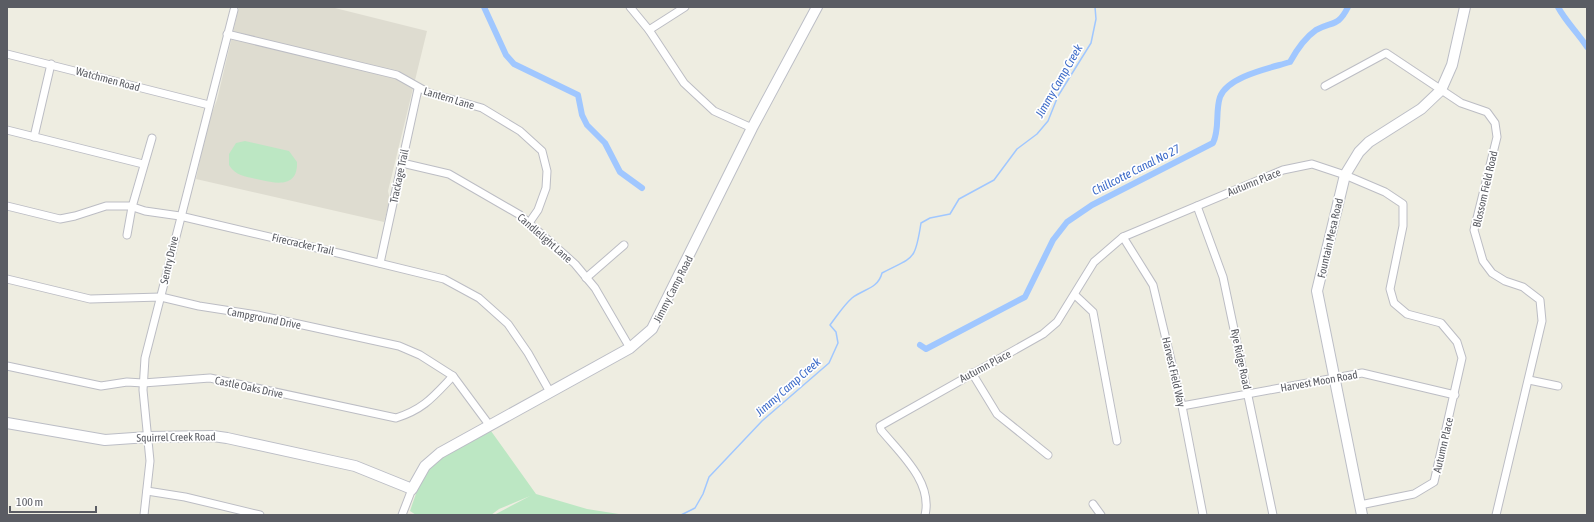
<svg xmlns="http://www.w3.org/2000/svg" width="1594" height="522" font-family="'Asap Condensed',sans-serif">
	<rect width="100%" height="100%" fill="#eeede1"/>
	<path fill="#dedcd0" d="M 239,7 L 331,7 L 427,31 L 388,191 L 390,200 L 384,222 L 196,179 L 208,123 L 217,100 Z"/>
	<g fill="#bce7c3">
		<path d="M 245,141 L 289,151 L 297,162 C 298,187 278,184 261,180 C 249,177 236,177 229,165 L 229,154 L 236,143 Z"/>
		<path d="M 491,431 L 536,494 L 587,509 L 625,515 L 494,515 L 530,496 L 499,509 L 491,515 L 416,515 L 410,511 C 415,497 419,482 428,471 C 442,452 470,442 491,431 Z"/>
	</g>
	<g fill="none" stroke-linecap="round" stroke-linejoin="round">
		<path stroke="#a0c7ff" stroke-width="1.5" d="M 681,515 L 695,508 L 703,494 L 709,477 L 762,421 L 829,363 L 838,343 L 836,332 L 830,325 C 837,316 843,306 852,298 C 863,289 878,289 882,273 C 914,256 915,262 921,223 L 930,218 L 950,214 L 959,199 L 994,180 L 1017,149 L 1037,134 L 1048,121 L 1058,96 L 1091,43 L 1096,19 L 1095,7"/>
		<g stroke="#a0c7ff" stroke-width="6">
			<path d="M 484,7 L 506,55 L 514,64 L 578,95 L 582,115 L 587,125 L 605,143 L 620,172 L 642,188"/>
			<path d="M 1558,7 C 1566,22 1578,33 1587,47"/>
			<path d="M 920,345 L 926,349 L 1025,297 L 1053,240 L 1067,222 L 1092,205 L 1213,143 C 1220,129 1215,112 1220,97 C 1228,76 1271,68 1290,62 C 1296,51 1306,37 1316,30 C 1333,21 1338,27 1348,7"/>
		</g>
		<g stroke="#bcbdc4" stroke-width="9">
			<g id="street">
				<path d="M 630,7 L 649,30"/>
				<path d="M 685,7 L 649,30 L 684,83 L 714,111 L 752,128"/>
				<path d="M 227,34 L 397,75 L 429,93 L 482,108 L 520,131 L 542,151 L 547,171 L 546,188 L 538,210 L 529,223"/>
				<path d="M 7,54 L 209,105"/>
				<path d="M 1325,86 L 1386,53 L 1461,103 L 1487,112 L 1495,123 L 1497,137 L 1474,230 L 1483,261 L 1492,273 L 1505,281 L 1523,287 L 1540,300 L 1542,321 L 1496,515"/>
				<path d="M 7,130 L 143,164"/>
				<path d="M 34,137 L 51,64"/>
				<path d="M 402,163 L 449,174 L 520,215 L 575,264 L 595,288 L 630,348"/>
				<path d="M 7,206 L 60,219 L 75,216 L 106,206 L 130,206 L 145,211 L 180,216 L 342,254 L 444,279 L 479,298 L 508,324 L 528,353 L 550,392"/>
				<path d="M 1197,206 L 1223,277 L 1273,515"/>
				<path d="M 127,235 L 132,207 L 152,138"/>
				<path d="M 1123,237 L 1153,285 L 1182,406 L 1203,515"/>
				<path d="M 380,263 L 418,89"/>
				<path d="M 586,278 L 624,245"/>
				<path d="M 7,279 L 90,299 L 161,297 L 199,306 L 257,315 L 399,346 L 420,355 L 453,376 L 490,426"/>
				<path d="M 1075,295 L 1093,312 L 1117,441"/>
				<path d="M 7,366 L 101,386 L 127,382 L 143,383 L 210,378 L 396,418 C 424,409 433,397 453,376"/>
				<path d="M 972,373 L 997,414 L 1048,455"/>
				<path d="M 1529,380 L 1558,386"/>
				<path d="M 1182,406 L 1362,373 L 1455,395"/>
				<path d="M 147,491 L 185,497 L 260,515"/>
				<path d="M 1093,504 L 1101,515"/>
				<path d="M 144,515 L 150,461 L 143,390 L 145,358 L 234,10"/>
				<path d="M 402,515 L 412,489"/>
				<path d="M 925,515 C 933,482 900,453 881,430 L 880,426 L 1043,334 L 1057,322 L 1094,262 L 1123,237 L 1283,170 L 1312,164 L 1345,175 L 1385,192 L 1403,204 L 1403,226 L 1390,289 L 1394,303 L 1407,314 L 1441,323 L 1457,342 L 1462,358 L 1434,482 L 1414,494 L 1360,505"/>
			</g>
		</g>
		<g stroke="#bcbec6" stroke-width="12">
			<g id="secondary">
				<path d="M 7,423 L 105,440 L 148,437 L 213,436 L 227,438 L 355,466 L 412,489 L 425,466 L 440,453 L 630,348 L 652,329 L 752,128 L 817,7"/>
				<path d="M 1362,515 L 1317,291 L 1345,175 L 1359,152 L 1369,142 L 1421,109 L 1441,90 L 1452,65 L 1465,7"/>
			</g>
		</g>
		<use href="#street" stroke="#fff" stroke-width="7"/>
		<use href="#secondary" stroke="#fff" stroke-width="10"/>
	</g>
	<g text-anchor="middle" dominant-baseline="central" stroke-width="3.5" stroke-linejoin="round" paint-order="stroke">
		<g font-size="11" fill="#5a5c63" stroke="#fff">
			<text transform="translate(108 79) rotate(15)">Watchmen Road</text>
			<text transform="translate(449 98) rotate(17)">Lantern Lane</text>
			<text transform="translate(399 176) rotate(-78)">Trackage Trail</text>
			<text transform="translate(1254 182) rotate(-22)">Autumn Place</text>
			<text transform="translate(1485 189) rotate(-77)">Blossom Field Road</text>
			<text transform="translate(545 238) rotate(41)">Candlelight Lane</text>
			<text transform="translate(1330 238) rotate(-77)">Fountain Mesa Road</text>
			<text transform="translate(303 244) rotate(13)">Firecracker Trail</text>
			<text transform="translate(169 260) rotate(-77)">Sentry Drive</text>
			<text transform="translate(673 289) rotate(-63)">Jimmy Camp Road</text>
			<text transform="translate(264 318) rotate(11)">Campground Drive</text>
			<text transform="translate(1241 359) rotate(78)">Rye Ridge Road</text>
			<text transform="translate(985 366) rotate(-28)">Autumn Place</text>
			<text transform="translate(1174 372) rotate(77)">Harvest Field Way</text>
			<text transform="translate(1319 381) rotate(-10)">Harvest Moon Road</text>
			<text transform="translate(249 387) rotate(12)">Castle Oaks Drive</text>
			<text transform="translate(176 437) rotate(-1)">Squirrel Creek Road</text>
			<text transform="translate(1443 445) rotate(-77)">Autumn Place</text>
		</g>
		<g font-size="12" font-style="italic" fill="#3d6bc8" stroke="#fff">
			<text transform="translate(1059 81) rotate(-60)">Jimmy Camp Creek</text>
			<text transform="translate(1136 170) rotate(-27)">Chillcotte Canal No 27</text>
			<text transform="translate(788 387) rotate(-41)">Jimmy Camp Creek</text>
		</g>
	</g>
	<rect width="1594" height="522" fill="none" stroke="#5a5c63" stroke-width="16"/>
	<path d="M10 506v6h86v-6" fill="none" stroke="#5a5c63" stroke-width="2"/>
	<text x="16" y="506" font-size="12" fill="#5a5c63" stroke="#ffffff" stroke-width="3" paint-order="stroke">100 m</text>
</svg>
